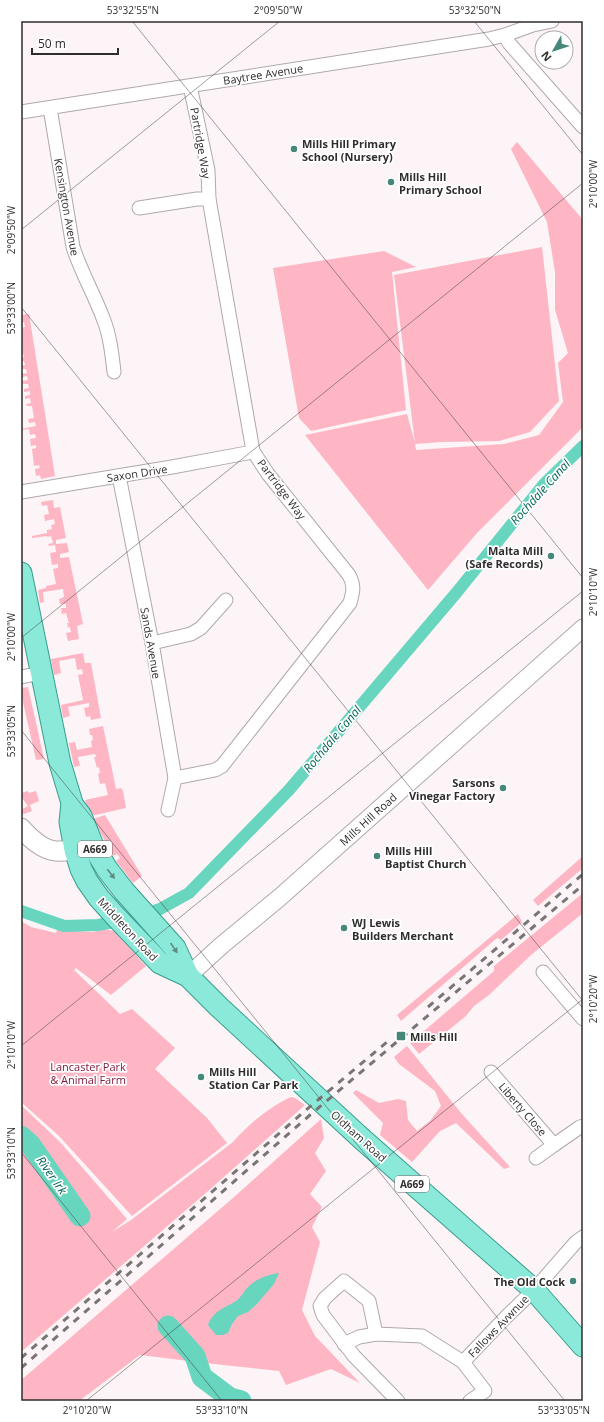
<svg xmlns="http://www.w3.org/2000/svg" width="604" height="1422" font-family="'Open Sans',sans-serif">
	<rect width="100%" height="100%" fill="#fcf4f6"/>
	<g fill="#feb6c4">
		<path d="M 517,142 L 583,220 L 583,427 L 477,533 L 428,590 L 305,435 L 407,414 L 415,443 L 394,275 L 542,247 L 559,401 L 530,432 L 499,441 L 442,442 L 415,444 L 416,450 L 504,444 L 539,435 L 563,402 L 558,363 L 568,353 L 555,310 L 555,272 L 547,222 L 511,149 Z"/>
		<path d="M 384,251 L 416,267 L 392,272 L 406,410 L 311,431 L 299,418 L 273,268 Z"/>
		<path d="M 29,314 L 55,476 L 41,479 L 40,475 L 36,476 L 35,469 L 40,468 L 39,465 L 34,466 L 32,449 L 36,448 L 36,445 L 31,446 L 30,439 L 36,438 L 35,434 L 30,435 L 29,429 L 21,430 L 21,429 L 36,426 L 35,422 L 29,423 L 28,419 L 34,418 L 32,406 L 27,406 L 26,404 L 31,403 L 30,398 L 25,399 L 25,396 L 30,395 L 30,391 L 24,392 L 24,389 L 29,388 L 28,384 L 23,384 L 22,381 L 28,380 L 27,376 L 22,377 L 21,374 L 27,373 L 26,369 L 21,369 L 21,366 L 25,365 L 24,361 L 21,361 L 21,358 L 24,357 L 23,353 L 21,354 L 21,351 L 23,350 L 22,346 L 21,346 L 21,328 L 25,327 L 24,322 L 21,322 L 21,315 Z"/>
		<path d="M 53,500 L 54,508 L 60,507 L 66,538 L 56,540 L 56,544 L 67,543 L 69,552 L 60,554 L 60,558 L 69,557 L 83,624 L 77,626 L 79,639 L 68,641 L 66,633 L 71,632 L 70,627 L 65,628 L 68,627 L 67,623 L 69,623 L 66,613 L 62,614 L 61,608 L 66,608 L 66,604 L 60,604 L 59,599 L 64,597 L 63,589 L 43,592 L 44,602 L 40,603 L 38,590 L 46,588 L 46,586 L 56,584 L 53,569 L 58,568 L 58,564 L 52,565 L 50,553 L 56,552 L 55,545 L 49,546 L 48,544 L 53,543 L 51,536 L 47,537 L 47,536 L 32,538 L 32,536 L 47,533 L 47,530 L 52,529 L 51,525 L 55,524 L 54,519 L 45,521 L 44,515 L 49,514 L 47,505 L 42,506 L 41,502 Z"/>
		<path d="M 83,653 L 85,663 L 91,663 L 101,718 L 91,720 L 90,716 L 86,717 L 84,708 L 89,707 L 89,703 L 68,707 L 70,716 L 63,718 L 61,705 L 83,700 L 78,675 L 83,674 L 82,669 L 77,670 L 75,658 L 59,661 L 61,673 L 54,675 L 51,659 Z"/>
		<path d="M 28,687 L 44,759 L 36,760 L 21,693 L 21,688 Z"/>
		<path d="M 103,726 L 116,789 L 121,788 L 123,791 L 126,808 L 91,816 L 85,800 L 108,795 L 105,783 L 100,784 L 98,774 L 100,773 L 99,767 L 97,768 L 94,757 L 96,757 L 95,754 L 78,757 L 80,766 L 74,767 L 69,743 L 75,742 L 77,750 L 92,747 L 91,741 L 93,740 L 92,735 L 90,735 L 89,729 Z"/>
		<path d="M 28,791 L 29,793 L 36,791 L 39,801 L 30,805 L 32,811 L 24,814 L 21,812 L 21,810 L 28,806 L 21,797 L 21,793 Z"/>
		<path d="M 105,815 L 142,876 L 133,883 L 116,861 L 120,858 L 117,854 L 113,856 L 93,819 Z"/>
		<path d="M 583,856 L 583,868 L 538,906 L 533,900 Z"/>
		<path d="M 583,893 L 583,913 L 531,955 L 489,995 L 474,1006 L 466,1016 L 419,1054 L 410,1043 L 494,971 L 494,966 Z"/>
		<path d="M 518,914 L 522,922 L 501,940 L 497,938 L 401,1021 L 397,1015 Z"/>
		<path d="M 21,921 L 31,927 L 56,933 L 57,930 L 93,932 L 104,929 L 114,931 L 146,966 L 111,995 L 76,968 L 74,970 L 120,1014 L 132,1009 L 175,1048 L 155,1069 L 207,1118 L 227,1143 L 132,1216 L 59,1136 L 21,1102 Z"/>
		<path d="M 407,1046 L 461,1113 L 510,1167 L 504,1169 L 456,1123 L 440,1131 L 412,1162 L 380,1135 L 383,1123 L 353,1093 L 356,1090 L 379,1103 L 398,1099 L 406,1101 L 408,1120 L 417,1131 L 430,1121 L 441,1106 L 435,1091 L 399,1064 L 394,1057 Z"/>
		<path d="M 291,1097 L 295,1098 L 305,1105 L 207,1192 L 21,1352 L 21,1105 L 60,1142 L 127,1219 L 112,1232 L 131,1220 L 233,1142 C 249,1124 269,1107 291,1097 Z"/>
		<path d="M 321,1119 L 324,1138 L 315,1153 L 326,1171 L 310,1194 L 322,1207 L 312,1227 L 320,1242 L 302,1310 L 315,1336 L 360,1383 L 331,1369 L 286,1385 L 279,1371 L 205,1363 L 140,1355 L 79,1401 L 21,1401 L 21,1380 L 27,1375 L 233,1198 Z"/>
	</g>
	<path fill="#68d5bf" d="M 279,1273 L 274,1284 L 256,1305 L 248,1312 L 238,1316 L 232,1324 L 228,1333 L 223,1335 L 216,1335 L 208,1325 C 214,1310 223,1309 236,1301 C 240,1298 243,1293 246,1289 C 255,1279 266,1275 279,1273 Z"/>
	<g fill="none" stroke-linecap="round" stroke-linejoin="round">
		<path stroke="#68d5bf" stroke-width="12" d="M 21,911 L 64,926 L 98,925 L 135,918 L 160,909 L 189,893 L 289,790 L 457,592 L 544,484 L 583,446"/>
		<g stroke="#68d5bf" stroke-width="21">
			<path d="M 21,1136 L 30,1144 L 80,1216"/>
			<path d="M 168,1326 L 195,1356 L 202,1377 L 230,1398 L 241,1401"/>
		</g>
		<g stroke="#b0a8a9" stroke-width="15">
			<g id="minor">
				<path d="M 505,35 L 509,43 L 583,127"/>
				<path d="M 50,108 L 73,247 C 81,272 94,294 103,318 C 110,335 112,354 114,372"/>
				<path d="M 21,112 L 489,39 L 505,35 L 533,25 L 552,21"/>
				<path d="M 139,208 L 197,199 L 209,199"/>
				<path d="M 119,476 L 152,643 L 175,778 L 168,810"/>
				<path d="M 21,492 L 172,467 L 247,453 L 253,451"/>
				<path d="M 152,643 L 191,634 L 201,628 L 226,600"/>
				<path d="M 21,677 L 41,673"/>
				<path d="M 175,778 L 215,770 L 222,766 L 350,603 C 353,592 355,586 349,575 L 268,474 L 253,451 L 209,199 L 208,170 L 190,86"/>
				<path d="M 543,972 L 583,1019"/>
				<path d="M 491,1072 L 554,1145 L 580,1127 L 583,1126"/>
				<path d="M 536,1158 L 554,1145"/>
				<path d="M 376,1334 L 369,1301 L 344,1281 L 325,1298 L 320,1306 L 323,1315 L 354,1356 L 398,1401"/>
				<path d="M 344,1344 L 359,1337 L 376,1334 L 422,1336 L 463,1362 L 485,1391 L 470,1401"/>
				<path d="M 463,1362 L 506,1317 L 534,1290 L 576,1242 L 583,1237"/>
			</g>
		</g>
		<g stroke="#b0a8a9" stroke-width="19">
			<path id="tertiary" d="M 188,976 L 222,945 L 279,898 L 583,628"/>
		</g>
		<g stroke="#b0a8a9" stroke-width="21">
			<path id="secondary" d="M 21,828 C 45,855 56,854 89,847"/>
		</g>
		<g stroke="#399e8d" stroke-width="23">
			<g id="primary">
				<path d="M 21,573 L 60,763 L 72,803 L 70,822 L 75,850 L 81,869 L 87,881 L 99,898 L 117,918 L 160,963 L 188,976 L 219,1007 L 362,1139 L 534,1290 L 583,1346"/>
				<path d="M 72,804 L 81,816 L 93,846 L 107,869 L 124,891 L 175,948 L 188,976"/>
			</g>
		</g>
		<use href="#minor" stroke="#fff" stroke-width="13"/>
		<use href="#tertiary" stroke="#fff" stroke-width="17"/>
		<use href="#secondary" stroke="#fff" stroke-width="19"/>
		<use href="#primary" stroke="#8be9d9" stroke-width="21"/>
		<g stroke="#797575" stroke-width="3" stroke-dasharray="7 7" stroke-linecap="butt">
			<path d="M 428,1007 L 583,874"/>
			<path d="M 21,1358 L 306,1110 L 387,1042"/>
			<path d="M 21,1368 L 310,1115 L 583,885"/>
		</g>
	</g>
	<defs><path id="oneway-solid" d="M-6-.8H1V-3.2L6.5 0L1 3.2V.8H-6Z"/></defs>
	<g fill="#5e8b83">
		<use href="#oneway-solid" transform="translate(111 874) rotate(52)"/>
		<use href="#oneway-solid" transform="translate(174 948) rotate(56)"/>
	</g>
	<path fill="none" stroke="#302d2d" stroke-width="1" stroke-opacity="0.45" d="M 132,21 L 583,578M 474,21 L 583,155M 21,230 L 280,21M 21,307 L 583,1001M 21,638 L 583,183M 21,730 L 565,1401M 21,1046 L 583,591M 21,1152 L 222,1401M 86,1401 L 583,999"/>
	<g fill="#458779" stroke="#fff" stroke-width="1.5">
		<circle cx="294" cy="149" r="4"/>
		<circle cx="391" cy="182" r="4"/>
		<circle cx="551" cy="556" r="4"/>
		<circle cx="503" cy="788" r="4"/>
		<circle cx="377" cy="856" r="4"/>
		<circle cx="344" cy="928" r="4"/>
		<rect x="396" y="1031" width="10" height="10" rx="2"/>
		<circle cx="201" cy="1077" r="4"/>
		<circle cx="573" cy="1281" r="4"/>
	</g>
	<g text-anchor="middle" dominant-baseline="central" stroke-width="3.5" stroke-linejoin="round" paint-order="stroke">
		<g fill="#fff" stroke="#6e6c6c" stroke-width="1">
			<rect x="78" y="841" width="34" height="16" rx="3"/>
			<rect x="395" y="1176" width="34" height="16" rx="3"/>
		</g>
		<g font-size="10" font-weight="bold" fill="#302d2d">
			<text x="95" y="849">A669</text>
			<text x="412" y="1184">A669</text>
		</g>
		<g font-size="11" fill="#302d2d" stroke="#fff">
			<text transform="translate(263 74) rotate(-9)">Baytree Avenue</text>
			<text transform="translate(201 143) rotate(80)">Partridge Way</text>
			<text transform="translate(67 207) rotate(80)">Kensington Avenue</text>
			<text transform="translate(137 473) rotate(-9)">Saxon Drive</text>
			<text transform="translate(282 489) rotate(53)">Partridge Way</text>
			<text transform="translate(151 643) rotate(80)">Sands Avenue</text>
			<text transform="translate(368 819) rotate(-42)">Mills Hill Road</text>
			<text transform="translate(128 929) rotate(47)">Middleton Road</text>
			<text transform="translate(523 1109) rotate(49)">Liberty Close</text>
			<text transform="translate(359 1136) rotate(42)">Oldham Road</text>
			<text transform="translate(498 1326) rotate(-46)">Fallows Avwnue</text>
		</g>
		<g font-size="11" font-weight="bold" fill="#302d2d" stroke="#fff" text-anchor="start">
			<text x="302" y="143">Mills Hill Primary<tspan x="302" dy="13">School (Nursery)</tspan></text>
			<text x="399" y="176">Mills Hill<tspan x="399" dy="13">Primary School</tspan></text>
			<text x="543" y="550" text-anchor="end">Malta Mill<tspan x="543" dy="13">(Safe Records)</tspan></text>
			<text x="495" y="782" text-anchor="end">Sarsons<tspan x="495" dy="13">Vinegar Factory</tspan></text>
			<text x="385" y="850">Mills Hill<tspan x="385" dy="13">Baptist Church</tspan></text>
			<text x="352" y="922">WJ Lewis<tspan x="352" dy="13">Builders Merchant</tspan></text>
			<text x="410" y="1036">Mills Hill</text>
			<text x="209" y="1071">Mills Hill<tspan x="209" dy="13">Station Car Park</tspan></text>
			<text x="565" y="1281" text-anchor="end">The Old Cock</text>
		</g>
		<g font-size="11" fill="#801c3e" stroke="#fff">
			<text x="88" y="1066">Lancaster Park<tspan x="88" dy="13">&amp; Animal Farm</tspan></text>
		</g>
		<g font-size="12" font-style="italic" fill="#036456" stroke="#fff">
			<text transform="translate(540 492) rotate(-48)">Rochdale Canal</text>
			<text transform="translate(332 739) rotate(-50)">Rochdale Canal</text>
			<text transform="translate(52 1175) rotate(55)">River Irk</text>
		</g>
	</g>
	<rect width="604" height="1422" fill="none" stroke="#ffffff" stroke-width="44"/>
	<g transform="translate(554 50) rotate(231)"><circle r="19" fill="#ffffff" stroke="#acabab"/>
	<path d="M0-3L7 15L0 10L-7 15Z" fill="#458779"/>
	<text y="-6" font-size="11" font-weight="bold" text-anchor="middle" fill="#302d2d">N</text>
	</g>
	<path d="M32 48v6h86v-6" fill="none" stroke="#302d2d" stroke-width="2"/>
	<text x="38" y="48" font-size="12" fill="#302d2d" stroke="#ffffff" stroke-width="3" paint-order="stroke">50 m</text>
	<rect x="22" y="22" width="560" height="1378" fill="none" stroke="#302d2d" stroke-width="1.5"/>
	<g font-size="10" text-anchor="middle" fill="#302d2d">
		<text x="133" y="14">53°32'55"N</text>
		<text x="278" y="14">2°09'50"W</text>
		<text x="475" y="14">53°32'50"N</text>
		<text transform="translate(593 184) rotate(-90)" y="4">2°10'00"W</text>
		<text transform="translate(11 230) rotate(-90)" y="4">2°09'50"W</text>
		<text transform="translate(11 308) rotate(-90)" y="4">53°33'00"N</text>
		<text transform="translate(593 592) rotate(-90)" y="4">2°10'10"W</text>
		<text transform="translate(11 637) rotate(-90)" y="4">2°10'00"W</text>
		<text transform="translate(11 731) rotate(-90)" y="4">53°33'05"N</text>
		<text transform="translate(593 999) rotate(-90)" y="4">2°10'20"W</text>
		<text transform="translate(11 1045) rotate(-90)" y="4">2°10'10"W</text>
		<text transform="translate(11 1153) rotate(-90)" y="4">53°33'10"N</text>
		<text x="87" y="1414">2°10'20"W</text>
		<text x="222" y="1414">53°33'10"N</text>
		<text x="564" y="1414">53°33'05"N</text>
	</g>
</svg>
